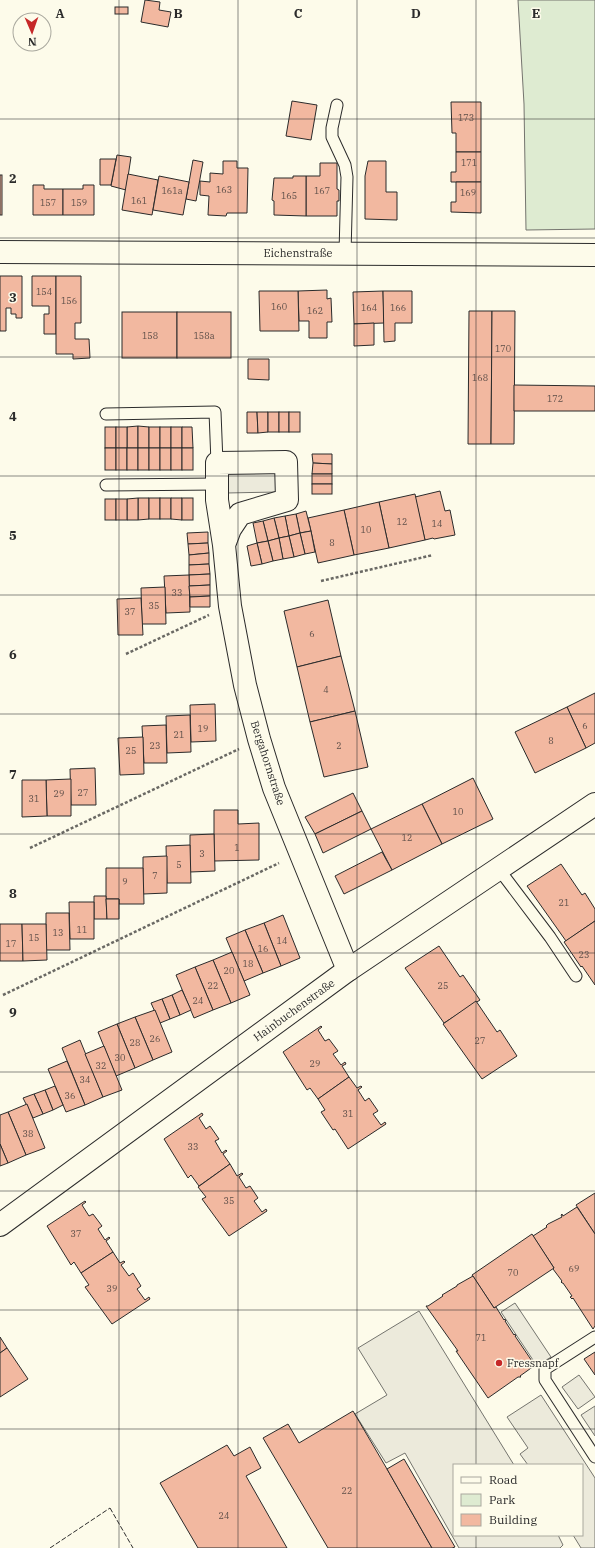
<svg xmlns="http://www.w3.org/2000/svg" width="595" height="1548" font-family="'IBM Plex Serif',serif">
	<rect width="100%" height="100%" fill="#fdfbea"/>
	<path fill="#deebd1" stroke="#74746e" d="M 518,0 L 595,0 L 595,229 L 526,230 L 524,104 Z"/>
	<g fill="#eceadb" stroke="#74746e">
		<path d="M 277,470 L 278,492 L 226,493 L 226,471 Z"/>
		<path d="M 515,1303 L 551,1357 L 537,1366 L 501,1312 Z"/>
		<path d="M 419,1311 L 514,1465 L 454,1465 L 454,1535 L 558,1535 L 563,1545 L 560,1548 L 459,1548 L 405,1453 L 386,1463 L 355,1414 L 387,1395 L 358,1348 Z"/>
		<path d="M 579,1375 L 595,1397 L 578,1409 L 562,1387 Z"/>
		<path d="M 541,1395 L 595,1478 L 595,1548 L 581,1548 L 573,1535 L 582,1535 L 582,1465 L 528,1465 L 520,1454 L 528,1448 L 507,1417 Z"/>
		<path d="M 595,1406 L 595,1436 L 581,1415 Z"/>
	</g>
	<g fill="#f2b8a0" stroke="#2b2b2b">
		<path d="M 145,0 L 160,2 L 159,10 L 171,12 L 168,27 L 141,22 Z"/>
		<rect x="115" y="7" width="13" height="7"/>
		<path d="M 292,101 L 317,105 L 311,140 L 286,136 Z"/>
		<path d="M 451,102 L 481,102 L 481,152 L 456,152 L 456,133 L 452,133 Z"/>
		<path d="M 456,152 L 481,152 L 481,182 L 451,182 L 451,172 L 456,172 Z"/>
		<path d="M 117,155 L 131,157 L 126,190 L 111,186 Z"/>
		<path d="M 100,159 L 116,159 L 111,185 L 100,185 Z"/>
		<path d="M 193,160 L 203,162 L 196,201 L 186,199 Z"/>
		<path d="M 223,161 L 237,161 L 237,168 L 248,168 L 247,213 L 227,213 L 226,216 L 208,215 L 209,196 L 200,195 L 200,181 L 210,182 L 210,173 L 223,174 Z"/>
		<path d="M 368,161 L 386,161 L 386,192 L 397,192 L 397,220 L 365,219 L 365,176 Z"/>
		<path d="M 320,163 L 337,163 L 337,189 L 339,190 L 339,201 L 337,201 L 337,216 L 306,216 L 306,176 L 320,176 Z"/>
		<path d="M 128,174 L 158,180 L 152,215 L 122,210 Z"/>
		<rect x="0" y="175" width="2" height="40"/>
		<path d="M 159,176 L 189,182 L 183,215 L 153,210 Z"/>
		<path d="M 293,176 L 306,176 L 306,216 L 274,215 L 274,201 L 272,200 L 274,178 L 293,178 Z"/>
		<path d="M 456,182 L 481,182 L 481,213 L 451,212 L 451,202 L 456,202 Z"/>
		<path d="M 33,185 L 44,185 L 44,189 L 63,189 L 63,215 L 33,215 Z"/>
		<path d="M 83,185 L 94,185 L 94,215 L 63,215 L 63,189 L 83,189 Z"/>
		<path d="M 0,276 L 22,276 L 22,318 L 16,318 L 16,314 L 11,314 L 11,308 L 6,308 L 6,331 L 0,331 Z"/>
		<path d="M 32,276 L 56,276 L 56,334 L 44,334 L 44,314 L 49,314 L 49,306 L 32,306 Z"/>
		<path d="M 56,276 L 81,276 L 81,323 L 75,323 L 75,339 L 89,339 L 90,358 L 73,359 L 73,354 L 56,354 Z"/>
		<path d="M 327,290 L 327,299 L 331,298 L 332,322 L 327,322 L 327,338 L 309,338 L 309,321 L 299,321 L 298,291 Z"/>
		<path d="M 259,291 L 298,291 L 299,331 L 260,331 Z"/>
		<path d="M 383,291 L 384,323 L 354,324 L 353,292 Z"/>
		<path d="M 383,291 L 412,291 L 412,323 L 395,323 L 395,341 L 384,342 Z"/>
		<path d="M 469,311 L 492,311 L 491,444 L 468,444 Z"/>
		<path d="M 492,311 L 515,311 L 514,444 L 491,444 Z"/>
		<rect x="122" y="312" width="55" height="46"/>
		<rect x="177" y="312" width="54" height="46"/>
		<path d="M 374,323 L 374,345 L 354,346 L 354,324 Z"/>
		<path d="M 248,359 L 269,359 L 269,380 L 248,379 Z"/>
		<path d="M 514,385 L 595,386 L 595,411 L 514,411 Z"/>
		<path d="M 247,412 L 257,412 L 258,433 L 247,433 Z"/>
		<path d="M 257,412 L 268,412 L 268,432 L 258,433 Z"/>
		<rect x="268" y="412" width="11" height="20"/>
		<rect x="279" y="412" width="10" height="20"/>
		<rect x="289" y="412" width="11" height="20"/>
		<path d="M 138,426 L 138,448 L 127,448 L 127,427 Z"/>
		<path d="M 138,426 L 149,427 L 149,448 L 138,448 Z"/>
		<rect x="105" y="427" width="11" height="21"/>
		<rect x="116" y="427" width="11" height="21"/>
		<rect x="149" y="427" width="11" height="21"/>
		<rect x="160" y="427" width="11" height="21"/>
		<rect x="171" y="427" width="11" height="21"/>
		<path d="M 182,427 L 192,427 L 193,448 L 182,448 Z"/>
		<rect x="105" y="448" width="11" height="22"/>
		<rect x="116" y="448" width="11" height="22"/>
		<rect x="127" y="448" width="11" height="22"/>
		<rect x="138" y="448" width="11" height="22"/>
		<rect x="149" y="448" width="11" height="22"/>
		<rect x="160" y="448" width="11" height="22"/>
		<rect x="171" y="448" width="11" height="22"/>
		<rect x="182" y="448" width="11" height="22"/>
		<path d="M 312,454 L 332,454 L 332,464 L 313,463 Z"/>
		<path d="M 313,463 L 332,464 L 332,474 L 312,474 Z"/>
		<rect x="312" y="474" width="20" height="10"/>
		<rect x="312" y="484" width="20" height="10"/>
		<path d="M 440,491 L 445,511 L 450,510 L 455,535 L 434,539 L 433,538 L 425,540 L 415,497 Z"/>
		<path d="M 415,494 L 425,540 L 389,548 L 379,502 Z"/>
		<path d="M 138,498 L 149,498 L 149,519 L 138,520 Z"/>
		<path d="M 138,498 L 138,520 L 127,520 L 127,499 Z"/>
		<rect x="149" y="498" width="11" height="21"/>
		<rect x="160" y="498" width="11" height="21"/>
		<path d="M 171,498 L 182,498 L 182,520 L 171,519 Z"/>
		<rect x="182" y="498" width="11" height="22"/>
		<rect x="105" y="499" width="11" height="21"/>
		<rect x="116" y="499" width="11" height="21"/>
		<path d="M 379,502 L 389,548 L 354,555 L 344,510 Z"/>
		<path d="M 344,510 L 354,555 L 318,563 L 308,518 Z"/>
		<path d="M 306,511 L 311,531 L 300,533 L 296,514 Z"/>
		<path d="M 296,514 L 300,533 L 289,536 L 285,516 Z"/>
		<path d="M 285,516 L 289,536 L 279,538 L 274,518 Z"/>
		<path d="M 274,518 L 279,538 L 268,541 L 263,521 Z"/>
		<path d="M 263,521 L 268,541 L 257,543 L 253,523 Z"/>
		<path d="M 311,531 L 315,552 L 305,554 L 300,533 Z"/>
		<path d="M 208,532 L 208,543 L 188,544 L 187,533 Z"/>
		<path d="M 300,533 L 305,554 L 294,557 L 289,536 Z"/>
		<path d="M 289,536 L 294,557 L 283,559 L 279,538 Z"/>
		<path d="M 279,538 L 283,559 L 273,561 L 268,541 Z"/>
		<path d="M 268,541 L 273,561 L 262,564 L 257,543 Z"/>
		<path d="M 208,543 L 209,553 L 189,555 L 188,544 Z"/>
		<path d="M 257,543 L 262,564 L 251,566 L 247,546 Z"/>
		<path d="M 209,553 L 209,564 L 189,565 L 189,555 Z"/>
		<path d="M 209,564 L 210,574 L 189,575 L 189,565 Z"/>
		<path d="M 210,574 L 210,585 L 189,586 L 189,575 Z"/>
		<path d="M 189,575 L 190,612 L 166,613 L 164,576 Z"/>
		<path d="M 210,585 L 210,596 L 190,597 L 189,586 Z"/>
		<path d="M 165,587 L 166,624 L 142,624 L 141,588 Z"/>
		<path d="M 210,596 L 210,607 L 190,607 L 190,597 Z"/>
		<path d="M 141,598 L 143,635 L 118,635 L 117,599 Z"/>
		<path d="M 328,600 L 341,656 L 297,667 L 284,611 Z"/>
		<path d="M 341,656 L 355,711 L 310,722 L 297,667 Z"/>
		<path d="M 595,693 L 595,743 L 586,748 L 567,707 Z"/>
		<path d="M 215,704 L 216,741 L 191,742 L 190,705 Z"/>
		<path d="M 567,707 L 586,748 L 535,773 L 515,732 Z"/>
		<path d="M 355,711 L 368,767 L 324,777 L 310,722 Z"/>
		<path d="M 190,715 L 191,752 L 167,753 L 166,716 Z"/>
		<path d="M 166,725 L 167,763 L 144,763 L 142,726 Z"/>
		<path d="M 143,737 L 144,774 L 120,775 L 118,738 Z"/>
		<path d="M 95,768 L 96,805 L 71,805 L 70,769 Z"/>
		<path d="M 473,778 L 493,819 L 442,844 L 422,804 Z"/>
		<path d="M 71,779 L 71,816 L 47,816 L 46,780 Z"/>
		<path d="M 22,780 L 46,780 L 47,816 L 22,817 Z"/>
		<path d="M 353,793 L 362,811 L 315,834 L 305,817 Z"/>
		<path d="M 422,804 L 442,844 L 392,870 L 371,829 Z"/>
		<path d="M 214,810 L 238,810 L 238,824 L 259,823 L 259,860 L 214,861 Z"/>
		<path d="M 362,811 L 371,829 L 323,853 L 315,834 Z"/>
		<path d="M 214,834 L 215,871 L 190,872 L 190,835 Z"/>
		<path d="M 190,845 L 191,883 L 167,883 L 166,846 Z"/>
		<path d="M 382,852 L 392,870 L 344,894 L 335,876 Z"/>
		<path d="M 167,856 L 167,893 L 143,894 L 143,857 Z"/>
		<path d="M 561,864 L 582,895 L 585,893 L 595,909 L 595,921 L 566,941 L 527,886 Z"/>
		<path d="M 106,868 L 143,868 L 144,904 L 119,904 L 119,899 L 106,899 Z"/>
		<path d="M 94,896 L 106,896 L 107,919 L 94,919 Z"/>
		<path d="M 106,899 L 119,899 L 119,919 L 107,919 Z"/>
		<path d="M 69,902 L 94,902 L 94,939 L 70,939 Z"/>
		<path d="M 46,913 L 69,913 L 70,950 L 46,950 Z"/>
		<path d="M 283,915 L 300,958 L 281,966 L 264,923 Z"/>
		<path d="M 595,921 L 595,985 L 582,966 L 581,967 L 564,942 Z"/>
		<path d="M 264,923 L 281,966 L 263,973 L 245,930 Z"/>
		<path d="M 0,924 L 22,924 L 23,961 L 0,961 Z"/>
		<path d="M 22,924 L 46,924 L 47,960 L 23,961 Z"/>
		<path d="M 245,930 L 263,973 L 244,981 L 226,938 Z"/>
		<path d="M 439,946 L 460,977 L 463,975 L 480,1000 L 444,1023 L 405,968 Z"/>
		<path d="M 232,952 L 250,995 L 231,1003 L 213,960 Z"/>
		<path d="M 213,960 L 231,1003 L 213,1010 L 195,967 Z"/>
		<path d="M 195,967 L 213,1010 L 194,1018 L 176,975 Z"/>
		<path d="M 182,990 L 191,1010 L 180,1015 L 172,995 Z"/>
		<path d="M 172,995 L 180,1015 L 170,1019 L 162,999 Z"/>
		<path d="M 162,999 L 170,1019 L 160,1023 L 151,1003 Z"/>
		<path d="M 476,1001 L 497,1032 L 500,1030 L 517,1056 L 482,1079 L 443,1024 Z"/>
		<path d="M 155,1010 L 172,1052 L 153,1060 L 135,1017 Z"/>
		<path d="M 135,1017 L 153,1060 L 135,1068 L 117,1024 Z"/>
		<path d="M 117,1024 L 135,1068 L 116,1076 L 98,1032 Z"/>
		<path d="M 321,1026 L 322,1027 L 318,1030 L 325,1041 L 329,1039 L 338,1051 L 333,1054 L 341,1065 L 345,1062 L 346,1064 L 342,1066 L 349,1077 L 318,1099 L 310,1088 L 307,1090 L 283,1052 Z"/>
		<path d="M 80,1040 L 103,1097 L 85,1105 L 62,1048 Z"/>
		<path d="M 104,1046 L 122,1090 L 103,1097 L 85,1054 Z"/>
		<path d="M 67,1061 L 85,1105 L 66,1112 L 48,1069 Z"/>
		<path d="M 349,1077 L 357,1088 L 361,1086 L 362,1087 L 358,1090 L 365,1101 L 369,1098 L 378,1111 L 373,1114 L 381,1125 L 385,1122 L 386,1124 L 348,1149 L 335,1129 L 333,1130 L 321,1112 L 325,1110 L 318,1099 Z"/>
		<path d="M 55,1086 L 63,1105 L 53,1110 L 45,1090 Z"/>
		<path d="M 45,1090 L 53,1110 L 43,1114 L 34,1094 Z"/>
		<path d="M 34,1094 L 43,1114 L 33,1118 L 23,1098 Z"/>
		<path d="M 27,1104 L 45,1148 L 26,1155 L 8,1112 Z"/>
		<path d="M 8,1112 L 26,1155 L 8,1163 L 0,1144 L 0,1115 Z"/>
		<path d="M 202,1113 L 203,1115 L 199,1118 L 206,1129 L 210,1126 L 219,1139 L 215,1141 L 222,1153 L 226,1150 L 227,1151 L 223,1154 L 230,1164 L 199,1186 L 191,1175 L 188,1178 L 164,1139 Z"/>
		<path d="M 0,1144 L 8,1163 L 0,1166 Z"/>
		<path d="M 230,1164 L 237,1176 L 242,1173 L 243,1174 L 239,1177 L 246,1188 L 250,1186 L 258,1198 L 254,1201 L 262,1212 L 266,1209 L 267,1211 L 229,1236 L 202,1199 L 206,1197 L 198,1187 Z"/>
		<path d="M 595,1193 L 595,1234 L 576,1205 Z"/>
		<path d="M 85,1201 L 86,1202 L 82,1205 L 89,1216 L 93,1214 L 102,1226 L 98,1229 L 105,1240 L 109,1237 L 110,1238 L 106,1241 L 113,1252 L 81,1273 L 74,1262 L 71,1265 L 47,1226 Z"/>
		<path d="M 577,1207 L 595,1234 L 595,1326 L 593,1329 L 573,1298 L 572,1299 L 570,1297 L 572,1296 L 563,1283 L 562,1283 L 561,1282 L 562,1281 L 553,1269 L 554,1268 L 533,1236 L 547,1227 L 546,1226 L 548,1224 L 562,1217 L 561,1215 L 562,1214 L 563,1216 Z"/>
		<path d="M 532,1234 L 554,1268 L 494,1308 L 472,1275 Z"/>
		<path d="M 113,1252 L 120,1263 L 124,1261 L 125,1262 L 121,1265 L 129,1276 L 133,1273 L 141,1286 L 137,1289 L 145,1300 L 149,1297 L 150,1299 L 112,1324 L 85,1287 L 89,1285 L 81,1273 Z"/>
		<path d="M 473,1276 L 494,1308 L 496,1307 L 504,1320 L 505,1319 L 506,1321 L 505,1321 L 514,1335 L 515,1334 L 516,1336 L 515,1336 L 536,1367 L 534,1366 L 520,1376 L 521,1377 L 518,1377 L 488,1398 L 456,1351 L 458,1351 L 426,1306 L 428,1306 L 443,1296 L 442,1295 L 457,1286 L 457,1285 Z"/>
		<path d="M 0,1337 L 7,1348 L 0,1353 Z"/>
		<path d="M 7,1348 L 28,1379 L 0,1397 L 0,1353 Z"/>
		<path d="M 595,1352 L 595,1375 L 584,1359 Z"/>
		<path d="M 353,1411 L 387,1469 L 432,1548 L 328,1548 L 263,1438 L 288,1424 L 299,1443 Z"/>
		<path d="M 227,1445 L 234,1456 L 250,1447 L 261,1468 L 246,1476 L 287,1548 L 198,1548 L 160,1483 Z"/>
		<path d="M 404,1459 L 455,1547 L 452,1548 L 432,1548 L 387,1469 Z"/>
	</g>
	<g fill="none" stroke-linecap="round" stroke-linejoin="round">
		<g stroke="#2b2b2b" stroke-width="13">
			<g id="lane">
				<path d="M 337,105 L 332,128 L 332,137 L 345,165 L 347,177 L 345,253"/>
				<path d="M 106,414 L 215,412 L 217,463"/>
				<path d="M 106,485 L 217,484"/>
				<path d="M 498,868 L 550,937 L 576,976"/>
				<path d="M 595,1337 L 545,1369 L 545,1380 L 595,1457"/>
			</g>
		</g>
		<g stroke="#2b2b2b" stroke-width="24">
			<g id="street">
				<path d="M 0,252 L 595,255"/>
				<path d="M 224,545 L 217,500 L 217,463 L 286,462 L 287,500 L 240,514 L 230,529 L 224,545 L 230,606 L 245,685 L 259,739 L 274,788 L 348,970"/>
				<path d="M 0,1225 L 348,970 L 595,804"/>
			</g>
		</g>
		<g stroke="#6a6964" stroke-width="2.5" stroke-dasharray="3 2" stroke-linecap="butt">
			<path d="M 321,581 L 433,555"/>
			<path d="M 126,654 L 209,615"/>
			<path d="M 30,848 L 239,749"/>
			<path d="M 3,995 L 279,863"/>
		</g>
		<use href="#lane" stroke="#fdfbea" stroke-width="11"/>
		<use href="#street" stroke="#fdfbea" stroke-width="22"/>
		<g stroke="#2b2b2b" stroke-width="1" stroke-dasharray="5 2" stroke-linecap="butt">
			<path d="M 110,1508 L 133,1548"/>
			<path d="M 50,1548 L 110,1508"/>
		</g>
	</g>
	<path fill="none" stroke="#2b2b2b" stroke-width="1" stroke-opacity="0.55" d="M 119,0 L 119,1548M 238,0 L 238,1548M 357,0 L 357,1548M 476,0 L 476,1465M 0,119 L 595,119M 0,238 L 595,238M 0,357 L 595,357M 0,476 L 595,476M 0,595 L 595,595M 0,714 L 595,714M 0,834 L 595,834M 0,953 L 595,953M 0,1072 L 595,1072M 0,1191 L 595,1191M 0,1310 L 595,1310M 0,1429 L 595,1429M 476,1535 L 476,1548"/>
	<circle fill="#c62828" stroke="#fdfbea" stroke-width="1.5" cx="499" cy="1363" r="4"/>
	<g text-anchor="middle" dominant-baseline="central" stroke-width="3" stroke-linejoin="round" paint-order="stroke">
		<g font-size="9" fill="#5d4e48">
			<text x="466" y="117">173</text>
			<text x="469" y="162">171</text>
			<text x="224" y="189">163</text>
			<text x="172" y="190">161a</text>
			<text x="322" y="190">167</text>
			<text x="468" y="192">169</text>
			<text x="289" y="195">165</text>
			<text x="139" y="200">161</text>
			<text x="48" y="202">157</text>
			<text x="79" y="202">159</text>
			<text x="44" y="291">154</text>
			<text x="69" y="300">156</text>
			<text x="279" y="306">160</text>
			<text x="369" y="307">164</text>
			<text x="398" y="307">166</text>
			<text x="315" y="310">162</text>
			<text x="150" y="335">158</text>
			<text x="204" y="335">158a</text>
			<text x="503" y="348">170</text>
			<text x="480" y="377">168</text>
			<text x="555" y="398">172</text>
			<text x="402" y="521">12</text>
			<text x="437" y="523">14</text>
			<text x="366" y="529">10</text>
			<text x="332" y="542">8</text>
			<text x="177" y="592">33</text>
			<text x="154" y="605">35</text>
			<text x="130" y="611">37</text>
			<text x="312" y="633">6</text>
			<text x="326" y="689">4</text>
			<text x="585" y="725">6</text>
			<text x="203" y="728">19</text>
			<text x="179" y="734">21</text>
			<text x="551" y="740">8</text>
			<text x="155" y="745">23</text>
			<text x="339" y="745">2</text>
			<text x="131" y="750">25</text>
			<text x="83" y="792">27</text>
			<text x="59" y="793">29</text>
			<text x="34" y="798">31</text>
			<text x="458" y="811">10</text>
			<text x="407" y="837">12</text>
			<text x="237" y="847">1</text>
			<text x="202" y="853">3</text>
			<text x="179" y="864">5</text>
			<text x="155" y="875">7</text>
			<text x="125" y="881">9</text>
			<text x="564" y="902">21</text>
			<text x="82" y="929">11</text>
			<text x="58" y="932">13</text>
			<text x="34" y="937">15</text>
			<text x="282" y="940">14</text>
			<text x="11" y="943">17</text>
			<text x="263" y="948">16</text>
			<text x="584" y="954">23</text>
			<text x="248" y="963">18</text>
			<text x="229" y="970">20</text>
			<text x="213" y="985">22</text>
			<text x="443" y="985">25</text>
			<text x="198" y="1000">24</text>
			<text x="155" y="1038">26</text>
			<text x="480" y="1040">27</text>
			<text x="135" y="1042">28</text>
			<text x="120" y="1057">30</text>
			<text x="315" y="1063">29</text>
			<text x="101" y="1065">32</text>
			<text x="85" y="1079">34</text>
			<text x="70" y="1095">36</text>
			<text x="348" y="1113">31</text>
			<text x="28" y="1133">38</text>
			<text x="193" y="1146">33</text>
			<text x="229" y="1200">35</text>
			<text x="76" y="1233">37</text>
			<text x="574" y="1268">69</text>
			<text x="513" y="1272">70</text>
			<text x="112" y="1288">39</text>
			<text x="481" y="1337">71</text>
			<text x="347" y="1490">22</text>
			<text x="224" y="1515">24</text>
		</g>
		<g font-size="11" fill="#2b2b2b" stroke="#fdfbea">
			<text x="298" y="253">Eichenstraße</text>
			<text transform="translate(268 763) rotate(72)">Bergahornstraße</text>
			<text transform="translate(294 1010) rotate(-36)">Hainbuchenstraße</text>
		</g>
		<g font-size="11" fill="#2b2b2b" stroke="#fdfbea" text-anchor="start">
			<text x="507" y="1363">Fressnapf</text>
		</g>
	</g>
	<g font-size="13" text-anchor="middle" font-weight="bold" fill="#2b2b2b" stroke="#fdfbea" stroke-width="3" stroke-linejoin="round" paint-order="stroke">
		<text x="60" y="18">A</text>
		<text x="178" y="18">B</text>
		<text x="298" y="18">C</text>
		<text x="416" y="18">D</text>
		<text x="536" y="18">E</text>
		<text x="13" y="183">2</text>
		<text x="13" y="302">3</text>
		<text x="13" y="421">4</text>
		<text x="13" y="540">5</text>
		<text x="13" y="659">6</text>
		<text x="13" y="779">7</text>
		<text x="13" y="898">8</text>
		<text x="13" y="1017">9</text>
	</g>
	<rect x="453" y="1464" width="130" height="72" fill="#fdfbea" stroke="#a9a89e"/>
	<rect x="461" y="1477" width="20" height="6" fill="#fdfbea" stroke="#a9a89e"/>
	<text x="489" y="1484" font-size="12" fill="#2b2b2b">Road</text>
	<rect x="461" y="1494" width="20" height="12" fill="#deebd1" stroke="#a9a89e"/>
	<text x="489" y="1504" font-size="12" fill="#2b2b2b">Park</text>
	<rect x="461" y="1514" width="20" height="12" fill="#f2b8a0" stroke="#a9a89e"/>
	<text x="489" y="1524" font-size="12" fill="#2b2b2b">Building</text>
	<g transform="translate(32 32) rotate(178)"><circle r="19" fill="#fdfbea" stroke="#a9a89e"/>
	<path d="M0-3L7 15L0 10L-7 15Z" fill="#c62828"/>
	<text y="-6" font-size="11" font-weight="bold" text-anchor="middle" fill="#2b2b2b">N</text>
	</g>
</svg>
